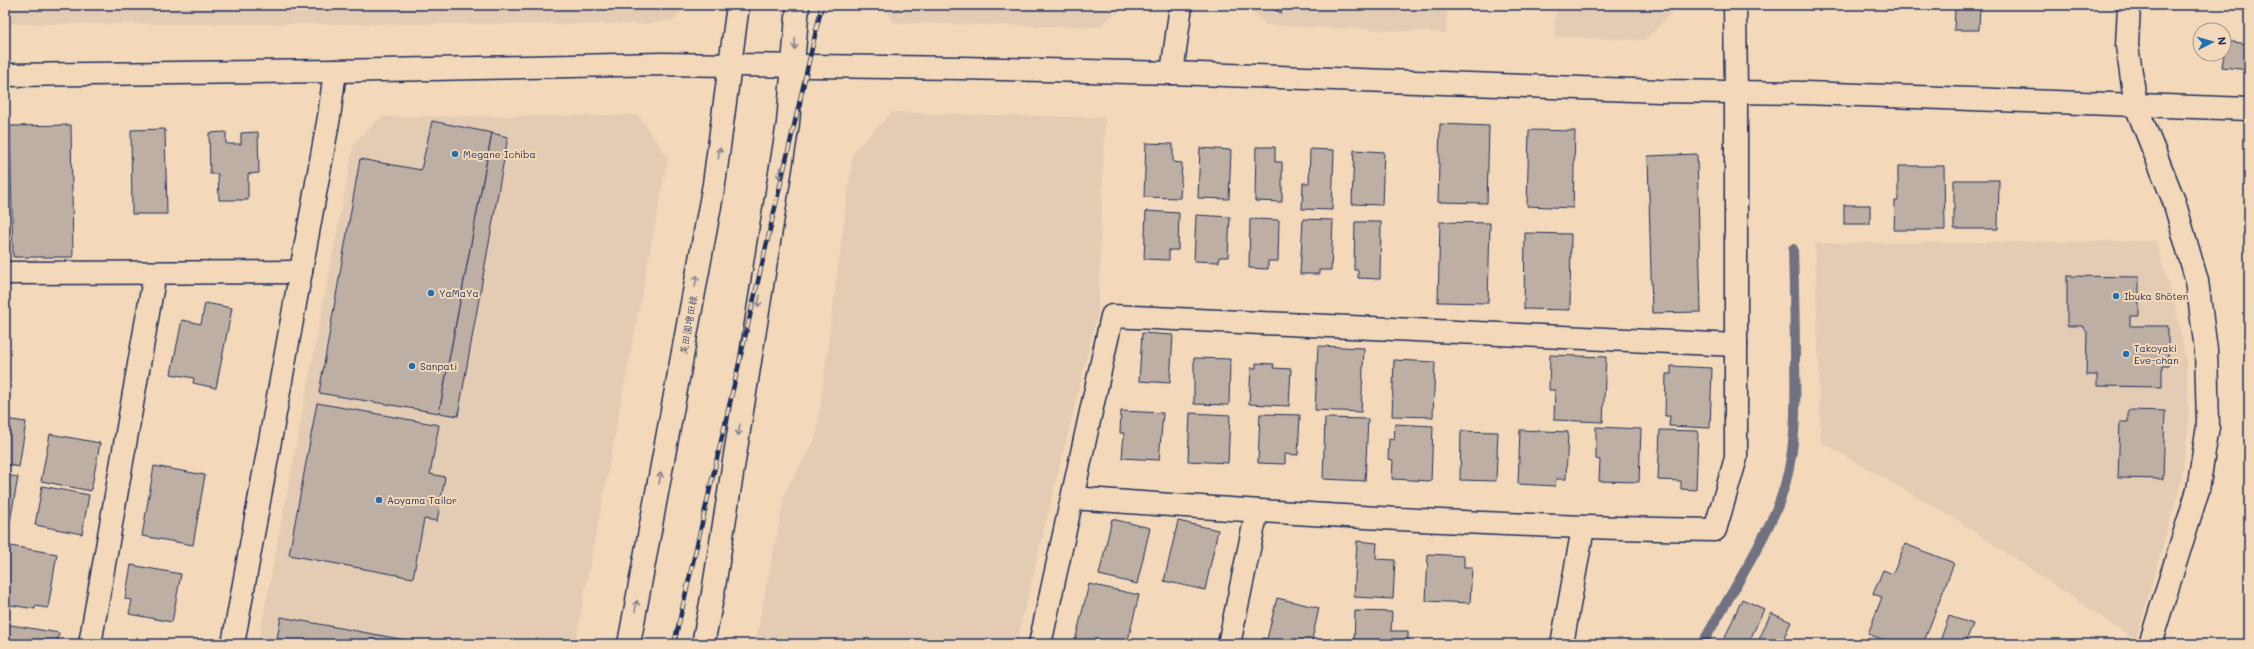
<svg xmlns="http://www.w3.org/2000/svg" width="2254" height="649" font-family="Mali,'Klee One',sans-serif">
	<rect width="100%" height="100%" fill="#f3d9ba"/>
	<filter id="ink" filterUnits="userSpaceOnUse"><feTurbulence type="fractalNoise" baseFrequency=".025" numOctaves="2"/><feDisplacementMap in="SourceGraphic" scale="8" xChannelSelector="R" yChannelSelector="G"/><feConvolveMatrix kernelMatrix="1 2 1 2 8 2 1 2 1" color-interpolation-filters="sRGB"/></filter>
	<g filter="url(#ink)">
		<g fill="#e3ccb3">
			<path d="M 5,5 L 687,5 L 674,20 L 648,24 L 5,24 Z"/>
			<path d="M 881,5 L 1124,5 L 1099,27 L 895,23 Z"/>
			<path d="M 1246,5 L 1448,5 L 1446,33 L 1266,25 Z"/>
			<path d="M 1556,5 L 1678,5 L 1646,40 L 1554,37 Z"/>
			<path d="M 892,112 L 1105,118 L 1098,312 L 1016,644 L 755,644 L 785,492 L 816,437 L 853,152 Z"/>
			<path d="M 638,115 L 668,158 L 575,644 L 258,644 L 354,143 L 381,117 Z"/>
			<path d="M 2156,241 L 2178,317 L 2187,366 L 2189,420 L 2181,482 L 2136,640 L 1957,520 L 1821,442 L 1815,243 Z"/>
		</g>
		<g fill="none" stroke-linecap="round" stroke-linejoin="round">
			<path stroke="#707282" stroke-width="10" d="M 1702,644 C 1727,600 1760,549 1779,503 C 1797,456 1796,408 1795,359 C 1795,322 1794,286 1793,249"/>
		</g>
		<g fill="#beafa4" stroke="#1b2f5e">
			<path d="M 887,5 L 904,5 L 898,8 Z"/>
			<path d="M 1264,5 L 1284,5 L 1281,13 Z"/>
			<path d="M 1943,5 L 1980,5 L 1979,30 L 1954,30 L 1955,8 L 1943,7 Z"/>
			<path d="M 2226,41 L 2249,44 L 2249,70 L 2222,67 Z"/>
			<path d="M 432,121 L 492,133 L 439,413 L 319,393 L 360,159 L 421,170 Z"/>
			<path d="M 1440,124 L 1489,126 L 1487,203 L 1438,202 Z"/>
			<path d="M 71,125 L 73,257 L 13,257 L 10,126 Z"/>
			<path d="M 165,129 L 167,214 L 132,214 L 131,130 Z"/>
			<path d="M 1529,130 L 1575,131 L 1573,208 L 1527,206 Z"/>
			<path d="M 226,132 L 226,144 L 241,144 L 241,133 L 258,132 L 259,173 L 248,174 L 248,200 L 219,200 L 218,174 L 210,174 L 209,133 Z"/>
			<path d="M 492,133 L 508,137 L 458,416 L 439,413 Z"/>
			<path d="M 1146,143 L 1173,144 L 1173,162 L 1182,163 L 1180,198 L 1144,197 Z"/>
			<path d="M 1256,147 L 1275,147 L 1275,162 L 1282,162 L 1282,202 L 1255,201 Z"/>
			<path d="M 1200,148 L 1231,150 L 1229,199 L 1198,198 Z"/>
			<path d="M 1310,149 L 1334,150 L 1332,210 L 1302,209 L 1303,183 L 1309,183 Z"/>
			<path d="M 1354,150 L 1384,152 L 1382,205 L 1352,204 Z"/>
			<path d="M 1697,154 L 1701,312 L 1652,313 L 1648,156 Z"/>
			<path d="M 1898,166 L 1944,166 L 1945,230 L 1894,230 L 1895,201 L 1898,201 Z"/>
			<path d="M 1954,180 L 1999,180 L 1998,229 L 1954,229 Z"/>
			<rect x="1844" y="205" width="26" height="19"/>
			<path d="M 1146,211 L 1179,213 L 1178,250 L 1169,250 L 1169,260 L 1144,259 Z"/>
			<path d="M 1196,215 L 1230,217 L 1228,257 L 1219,257 L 1219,262 L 1194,261 Z"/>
			<path d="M 1250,219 L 1279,220 L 1278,261 L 1268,261 L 1268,269 L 1249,268 Z"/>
			<path d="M 1303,219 L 1333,220 L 1331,270 L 1319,270 L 1319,274 L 1300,274 Z"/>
			<path d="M 1355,222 L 1381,222 L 1380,279 L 1358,278 L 1358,270 L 1354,270 Z"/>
			<path d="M 1440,222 L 1490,223 L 1488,303 L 1438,302 Z"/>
			<path d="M 1525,233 L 1571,234 L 1570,310 L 1524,309 Z"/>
			<path d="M 2067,276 L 2139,277 L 2139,316 L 2130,316 L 2130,326 L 2168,326 L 2168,366 L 2162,366 L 2162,387 L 2097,386 L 2097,375 L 2086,375 L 2087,332 L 2082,326 L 2067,326 Z"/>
			<path d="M 205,303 L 232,308 L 216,388 L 193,383 L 194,378 L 171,374 L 182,320 L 201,324 Z"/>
			<path d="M 1142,333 L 1173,335 L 1170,383 L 1139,381 Z"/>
			<path d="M 1318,346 L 1364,348 L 1361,412 L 1315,410 Z"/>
			<path d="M 1550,355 L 1606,357 L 1603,422 L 1554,420 L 1555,390 L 1549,390 Z"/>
			<path d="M 1194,358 L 1230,359 L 1229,405 L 1194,404 Z"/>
			<path d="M 1394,360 L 1435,362 L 1433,417 L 1392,416 Z"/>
			<path d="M 1256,363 L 1274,364 L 1273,368 L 1291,369 L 1289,406 L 1249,404 L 1251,368 L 1256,368 Z"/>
			<path d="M 1671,366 L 1712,368 L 1710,428 L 1669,426 L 1670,416 L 1665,416 L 1666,374 L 1671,374 Z"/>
			<path d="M 317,403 L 439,425 L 430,474 L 445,477 L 437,521 L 424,519 L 413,578 L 289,555 Z"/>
			<path d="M 2128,410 L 2165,411 L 2163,479 L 2118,478 L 2120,422 L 2128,422 Z"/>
			<path d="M 1121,411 L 1163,413 L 1159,460 L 1122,458 L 1124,433 L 1120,433 Z"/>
			<path d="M 1190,413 L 1230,415 L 1228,463 L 1188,461 Z"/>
			<path d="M 1260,414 L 1300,415 L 1298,455 L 1285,454 L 1285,464 L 1258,463 Z"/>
			<path d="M 1325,418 L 1368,419 L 1365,481 L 1323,479 Z"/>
			<path d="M 5,419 L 26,422 L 19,467 L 5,464 Z"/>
			<path d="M 1395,424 L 1433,426 L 1431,481 L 1392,479 L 1393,460 L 1388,459 L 1389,439 L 1394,440 Z"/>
			<path d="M 1596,427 L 1641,429 L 1639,482 L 1599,481 L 1600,460 L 1596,459 Z"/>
			<path d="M 1520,430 L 1568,432 L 1566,479 L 1556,479 L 1555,486 L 1518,484 Z"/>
			<path d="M 1660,430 L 1698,431 L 1696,490 L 1681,489 L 1681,481 L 1658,480 Z"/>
			<path d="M 1461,431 L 1498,432 L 1496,481 L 1460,480 Z"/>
			<path d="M 50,434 L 100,443 L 91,491 L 41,481 Z"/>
			<path d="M 154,466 L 205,475 L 193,545 L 142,536 Z"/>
			<path d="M 5,475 L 18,477 L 7,539 L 5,539 Z"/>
			<path d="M 42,486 L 89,495 L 82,534 L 35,525 Z"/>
			<path d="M 1112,519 L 1150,528 L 1137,584 L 1099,575 Z"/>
			<path d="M 1178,521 L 1218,530 L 1205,590 L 1164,581 Z"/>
			<path d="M 1357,541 L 1377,543 L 1376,559 L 1395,560 L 1393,599 L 1354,597 Z"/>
			<path d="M 1905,544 L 1954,563 L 1923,644 L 1895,644 L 1868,634 L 1882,597 L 1873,594 L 1883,570 L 1893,574 Z"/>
			<path d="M 5,545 L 57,554 L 48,608 L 35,606 L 35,609 L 5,604 Z"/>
			<path d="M 1428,554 L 1464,556 L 1464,567 L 1472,567 L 1470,603 L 1426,601 Z"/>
			<path d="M 131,565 L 181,574 L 172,622 L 129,614 L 132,600 L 125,599 Z"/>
			<path d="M 1089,584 L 1139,595 L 1127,644 L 1089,644 L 1075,641 Z"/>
			<path d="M 1277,598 L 1319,608 L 1311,644 L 1262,644 L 1263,638 L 1267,639 Z"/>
			<path d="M 1742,599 L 1764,609 L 1748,644 L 1722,644 Z"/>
			<path d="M 1355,611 L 1392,612 L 1391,631 L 1408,631 L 1408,644 L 1354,644 Z"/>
			<path d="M 1771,613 L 1791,622 L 1781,644 L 1757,644 Z"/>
			<path d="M 1949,616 L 1973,624 L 1966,641 L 1974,644 L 1939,644 Z"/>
			<path d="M 281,617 L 400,639 L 399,644 L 276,644 Z"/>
			<path d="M 5,624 L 59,633 L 57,644 L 5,644 Z"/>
			<path d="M 400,639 L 412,641 L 412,644 L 399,644 Z"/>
		</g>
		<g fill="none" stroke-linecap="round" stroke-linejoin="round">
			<g stroke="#1b2f5e" stroke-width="25">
				<g id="minor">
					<path d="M 5,273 L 301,272"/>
					<path d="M 1073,498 C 1287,514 1501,527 1715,530 L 1736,458 L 1736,92"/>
					<path d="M 90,644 L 155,273"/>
					<path d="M 1040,644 L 1112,316 L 1736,345"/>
					<path d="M 1229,644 L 1257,511"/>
					<path d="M 1562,644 L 1583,528"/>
				</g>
			</g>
			<g stroke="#1b2f5e" stroke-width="25">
				<g id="tertiary">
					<path d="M 1735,5 L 1736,92"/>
					<path d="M 2129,5 L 2127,46 L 2136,106 L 2174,201 L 2197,281 L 2206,350 L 2208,426 L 2198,490 L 2150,644"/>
					<path d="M 1172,73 L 1181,5"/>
					<path d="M 5,75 L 335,71 L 662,64 L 961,68 L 1172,73 L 1659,91 L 1805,93 L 2249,109"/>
					<path d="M 233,644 L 329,117 L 335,71"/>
				</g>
			</g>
			<g stroke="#1b2f5e" stroke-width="25">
				<g id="secondary">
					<path d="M 629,644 L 714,184 L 738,5"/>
					<path d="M 703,644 L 713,593 L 788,123 L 798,5"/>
				</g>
			</g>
			<use href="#minor" stroke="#f3d9ba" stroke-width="22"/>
			<use href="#tertiary" stroke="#f3d9ba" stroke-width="22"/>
			<use href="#secondary" stroke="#f3d9ba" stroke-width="22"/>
			<g stroke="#1b2f5e" stroke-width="4.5">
				<path id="rail" d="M 674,644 L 822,5"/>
			</g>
			<use href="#rail" stroke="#f3d9ba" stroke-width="3" stroke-dasharray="9" stroke-linecap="butt"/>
		</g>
		<defs><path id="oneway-shaft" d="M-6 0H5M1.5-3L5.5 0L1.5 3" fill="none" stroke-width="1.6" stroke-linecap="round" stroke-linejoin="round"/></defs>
		<g stroke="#87848c">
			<use href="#oneway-shaft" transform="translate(795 44) rotate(93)"/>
			<use href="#oneway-shaft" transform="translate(719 153) rotate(-82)"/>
			<use href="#oneway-shaft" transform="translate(780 173) rotate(99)"/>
			<use href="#oneway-shaft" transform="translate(696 281) rotate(-80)"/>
			<use href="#oneway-shaft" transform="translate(759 301) rotate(99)"/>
			<use href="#oneway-shaft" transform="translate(739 430) rotate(99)"/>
			<use href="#oneway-shaft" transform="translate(660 478) rotate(-80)"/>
			<use href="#oneway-shaft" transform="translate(636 606) rotate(-80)"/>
		</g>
	</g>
	<g fill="#1f6fb2" stroke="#f3d9ba" stroke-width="1.5">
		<circle cx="455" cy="154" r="4"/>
		<circle cx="431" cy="293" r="4"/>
		<circle cx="2116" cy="296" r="4"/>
		<circle cx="2126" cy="354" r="4"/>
		<circle cx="412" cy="366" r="4"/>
		<circle cx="379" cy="500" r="4"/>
	</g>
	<g text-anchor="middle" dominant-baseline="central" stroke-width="4" stroke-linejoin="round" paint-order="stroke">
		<g font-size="10" fill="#1b2f5e" stroke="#f3d9ba" text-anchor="start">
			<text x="463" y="154">Megane Ichiba</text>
			<text x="439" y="293">YaMaYa</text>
			<text x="2124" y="296">Ibuka Shōten</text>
			<text x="2134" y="348">Takoyaki<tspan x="2134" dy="12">Eve-chan</tspan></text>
			<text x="420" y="366">Sanpati</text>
			<text x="387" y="500">Aoyama Tailor</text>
		</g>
		<g font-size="10" fill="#1b2f5e" stroke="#f3d9ba">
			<text transform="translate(688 325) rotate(-80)">美田園増田線</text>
		</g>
	</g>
	<rect width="2254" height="649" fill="none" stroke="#f3d9ba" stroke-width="20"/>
	<rect x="10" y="10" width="2234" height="629" fill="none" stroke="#1b2f5e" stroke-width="1.5" filter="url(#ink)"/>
	<g transform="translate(2212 42) rotate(84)"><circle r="19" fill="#f3d9ba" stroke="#9d9595"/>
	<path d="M0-3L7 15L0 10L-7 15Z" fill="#1f6fb2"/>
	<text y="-6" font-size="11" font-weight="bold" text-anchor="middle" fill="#1b2f5e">N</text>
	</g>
</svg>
